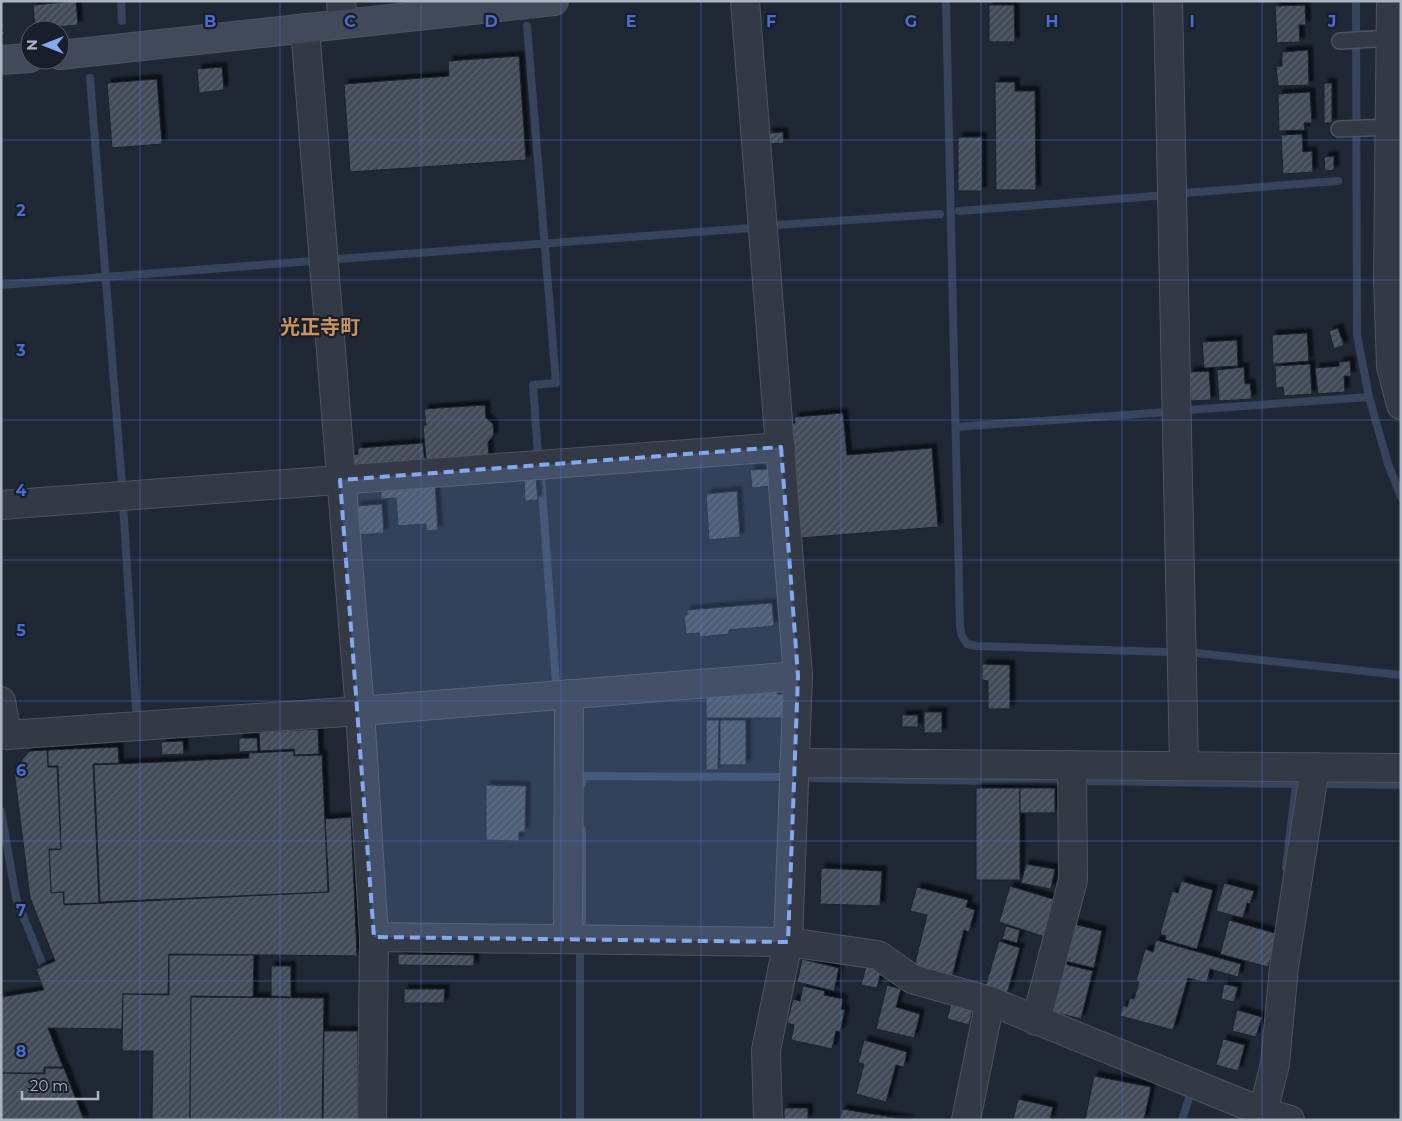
<svg xmlns="http://www.w3.org/2000/svg" width="1402" height="1121" font-family="Montserrat,'Noto Sans JP',sans-serif">
	<defs>
		<pattern id="building-hatch" width="6" height="6" patternUnits="userSpaceOnUse" patternTransform="scale(1.25)"><rect width="6" height="6" fill="#424b59"/><path d="M-1 1l2-2M0 6l6-6M5 7l2-2" fill="none" stroke="#5b636f"/></pattern>
		<filter id="shadow"><feDropShadow dx="4.5" dy="-4.5" stdDeviation="1" flood-color="#0009"/></filter>
	</defs>
	<rect width="100%" height="100%" fill="#202835"/>
	<g fill="none" stroke-linecap="round" stroke-linejoin="round">
		<g stroke="#36455d" stroke-width="8">
			<path d="M 121,1 L 122,21"/>
			<path d="M 946,1 L 960,627 L 962,636 L 967,644 L 976,646 L 1168,652"/>
			<path d="M 1356,1 L 1357,335 L 1369,397 L 1388,464 L 1401,497"/>
			<path d="M 527,26 L 556,383 L 533,385 L 538,455"/>
			<path d="M 90,78 L 122,485"/>
			<path d="M 1184,193 L 1338,181"/>
			<path d="M 959,211 L 1156,196"/>
			<path d="M 776,225 L 940,214"/>
			<path d="M 338,259 L 751,228"/>
			<path d="M 1,285 L 313,261"/>
			<path d="M 1188,410 L 1369,397"/>
			<path d="M 956,427 L 1167,412"/>
			<path d="M 541,477 L 556,683"/>
			<path d="M 123,504 L 136,709"/>
			<path d="M 1196,653 L 1401,675"/>
			<path d="M 810,778 L 1056,782"/>
			<path d="M 1089,781 L 1296,784 L 1286,868"/>
			<path d="M 582,784 L 582,776 L 779,777"/>
			<path d="M 1327,784 L 1401,785"/>
			<path d="M 1,811 L 16,898 L 42,963"/>
			<path d="M 582,830 L 582,921"/>
			<path d="M 580,954 L 580,1120"/>
			<path d="M 1182,1120 L 1189,1098"/>
		</g>
	</g>
	<g fill="url(#building-hatch)" stroke="#1b212c" filter="url(#shadow)">
		<path d="M 76,1 L 78,25 L 35,29 L 33,5 Z"/>
		<path d="M 989,5 L 1014,5 L 1015,42 L 989,42 Z"/>
		<path d="M 1305,5 L 1306,25 L 1299,25 L 1300,42 L 1277,43 L 1275,6 Z"/>
		<path d="M 1308,50 L 1309,85 L 1278,86 L 1276,66 L 1282,66 L 1282,52 Z"/>
		<path d="M 519,56 L 526,160 L 350,172 L 344,84 L 449,76 L 448,61 Z"/>
		<path d="M 222,67 L 224,90 L 199,93 L 197,69 Z"/>
		<path d="M 157,79 L 162,144 L 112,148 L 107,83 Z"/>
		<path d="M 995,82 L 1015,82 L 1015,91 L 1035,91 L 1036,190 L 996,190 Z"/>
		<rect x="1324" y="83" width="8" height="40"/>
		<path d="M 1310,92 L 1312,123 L 1304,123 L 1305,130 L 1279,131 L 1278,94 Z"/>
		<path d="M 783,132 L 784,143 L 769,144 L 768,133 Z"/>
		<path d="M 1302,134 L 1303,152 L 1312,151 L 1313,172 L 1283,174 L 1281,135 Z"/>
		<rect x="958" y="137" width="24" height="54"/>
		<path d="M 1334,156 L 1334,170 L 1325,171 L 1324,157 Z"/>
		<path d="M 1338,328 L 1344,345 L 1334,349 L 1329,331 Z"/>
		<path d="M 1307,333 L 1309,361 L 1273,364 L 1272,335 Z"/>
		<path d="M 1237,340 L 1238,366 L 1204,368 L 1202,342 Z"/>
		<path d="M 1350,361 L 1351,376 L 1344,376 L 1345,392 L 1318,394 L 1315,368 L 1339,366 L 1339,362 Z"/>
		<path d="M 1310,364 L 1312,394 L 1284,396 L 1283,387 L 1276,388 L 1275,366 Z"/>
		<path d="M 1244,367 L 1245,384 L 1250,383 L 1252,399 L 1219,401 L 1217,370 Z"/>
		<path d="M 1209,371 L 1211,400 L 1191,401 L 1189,372 Z"/>
		<path d="M 485,405 L 486,418 L 493,424 L 494,435 L 488,442 L 489,458 L 435,462 L 435,458 L 426,459 L 423,425 L 426,425 L 424,409 Z"/>
		<path d="M 843,413 L 847,455 L 932,448 L 938,527 L 801,538 L 792,424 L 795,423 L 795,417 Z"/>
		<path d="M 423,443 L 425,465 L 362,469 L 353,463 L 353,455 L 358,454 L 358,448 Z"/>
		<path d="M 769,469 L 771,486 L 752,488 L 750,470 Z"/>
		<path d="M 536,477 L 538,500 L 525,501 L 524,478 Z"/>
		<path d="M 435,484 L 438,530 L 426,531 L 426,524 L 398,526 L 396,498 L 381,499 L 381,487 Z"/>
		<path d="M 737,491 L 740,537 L 709,540 L 706,494 Z"/>
		<path d="M 382,504 L 384,533 L 358,535 L 356,506 Z"/>
		<path d="M 772,603 L 774,626 L 729,630 L 729,634 L 700,637 L 699,633 L 686,634 L 684,615 L 687,615 L 687,610 Z"/>
		<path d="M 982,664 L 1010,665 L 1010,709 L 988,709 L 988,681 L 982,680 Z"/>
		<path d="M 777,689 L 777,694 L 783,694 L 783,718 L 706,718 L 706,695 Z"/>
		<rect x="924" y="712" width="18" height="21"/>
		<rect x="902" y="715" width="16" height="12"/>
		<path d="M 706,720 L 719,720 L 718,770 L 706,770 Z"/>
		<rect x="720" y="720" width="26" height="45"/>
		<path d="M 318,729 L 319,754 L 295,755 L 294,749 L 260,751 L 259,732 Z"/>
		<path d="M 239,738 L 257,738 L 258,751 L 239,752 Z"/>
		<path d="M 183,741 L 184,754 L 162,755 L 161,742 Z"/>
		<path d="M 118,747 L 119,763 L 93,764 L 99,903 L 64,904 L 64,892 L 51,893 L 49,850 L 61,849 L 58,766 L 48,766 L 48,750 Z"/>
		<path d="M 47,750 L 48,767 L 57,767 L 61,849 L 49,849 L 51,893 L 63,892 L 64,905 L 329,892 L 325,819 L 351,817 L 357,956 L 169,954 L 168,994 L 123,994 L 122,1029 L 48,1028 L 63,1067 L 44,1067 L 44,1073 L 1,1073 L 1,997 L 44,990 L 36,969 L 55,961 L 30,898 L 14,770 L 29,751 Z"/>
		<path d="M 294,751 L 294,756 L 322,755 L 328,892 L 100,902 L 94,765 L 249,758 L 249,753 Z"/>
		<path d="M 486,785 L 526,786 L 525,832 L 519,832 L 519,841 L 486,840 Z"/>
		<rect x="976" y="788" width="44" height="92"/>
		<rect x="1020" y="788" width="35" height="25"/>
		<path d="M 1026,864 L 1055,869 L 1051,889 L 1021,883 Z"/>
		<path d="M 821,868 L 882,871 L 880,906 L 820,904 Z"/>
		<path d="M 1181,881 L 1213,890 L 1197,949 L 1165,940 L 1166,936 L 1160,934 L 1172,891 L 1178,893 Z"/>
		<path d="M 1224,883 L 1254,891 L 1250,904 L 1247,903 L 1243,918 L 1216,911 Z"/>
		<path d="M 1010,886 L 1056,900 L 1045,937 L 999,922 Z"/>
		<path d="M 917,887 L 968,900 L 966,907 L 975,910 L 969,932 L 964,930 L 952,977 L 914,967 L 927,915 L 910,911 Z"/>
		<path d="M 1229,920 L 1278,934 L 1268,967 L 1220,954 Z"/>
		<path d="M 1074,924 L 1102,931 L 1094,968 L 1065,961 Z"/>
		<path d="M 1006,926 L 1020,930 L 1017,943 L 1002,939 Z"/>
		<path d="M 1156,940 L 1241,964 L 1238,977 L 1210,969 L 1207,983 L 1188,978 L 1173,1030 L 1120,1016 L 1123,1005 L 1127,1007 L 1130,998 L 1134,999 L 1139,982 L 1136,981 L 1145,949 L 1153,952 Z"/>
		<path d="M 999,941 L 1020,948 L 1007,994 L 985,987 Z"/>
		<path d="M 398,954 L 474,955 L 474,966 L 398,965 Z"/>
		<path d="M 169,955 L 254,955 L 253,997 L 191,996 L 190,1120 L 152,1120 L 153,1051 L 122,1051 L 123,994 L 169,995 Z"/>
		<path d="M 802,959 L 839,968 L 834,991 L 797,982 Z"/>
		<path d="M 1061,963 L 1093,971 L 1081,1019 L 1049,1011 Z"/>
		<path d="M 271,966 L 291,966 L 291,997 L 271,996 Z"/>
		<path d="M 866,967 L 881,971 L 877,988 L 861,985 Z"/>
		<path d="M 1224,984 L 1238,987 L 1234,1002 L 1221,999 Z"/>
		<path d="M 887,985 L 901,989 L 896,1007 L 920,1014 L 914,1038 L 876,1029 Z"/>
		<path d="M 803,986 L 825,991 L 824,995 L 843,999 L 841,1009 L 845,1010 L 840,1032 L 836,1031 L 832,1049 L 791,1040 L 794,1025 L 787,1023 L 793,999 L 800,1001 Z"/>
		<path d="M 404,989 L 445,989 L 444,1003 L 404,1003 Z"/>
		<path d="M 191,997 L 324,998 L 322,1120 L 190,1120 Z"/>
		<path d="M 951,1003 L 973,1009 L 969,1025 L 947,1019 Z"/>
		<path d="M 1237,1010 L 1262,1017 L 1256,1037 L 1232,1031 Z"/>
		<path d="M 324,1031 L 358,1031 L 358,1120 L 323,1120 Z"/>
		<path d="M 1223,1039 L 1245,1045 L 1238,1071 L 1216,1065 Z"/>
		<path d="M 864,1040 L 907,1052 L 904,1067 L 896,1065 L 886,1102 L 856,1094 L 864,1064 L 858,1063 Z"/>
		<path d="M 45,1068 L 64,1068 L 84,1120 L 1,1120 L 1,1073 L 45,1074 Z"/>
		<path d="M 1094,1076 L 1151,1087 L 1144,1120 L 1085,1120 Z"/>
		<path d="M 1018,1099 L 1053,1107 L 1050,1120 L 1013,1120 Z"/>
		<rect x="784" y="1108" width="24" height="12"/>
		<path d="M 842,1109 L 910,1120 L 840,1120 Z"/>
	</g>
	<g fill="none" stroke-linecap="round" stroke-linejoin="round">
		<g stroke="#4e5560" stroke-width="18">
			<g id="service">
				<path d="M 1340,41 L 1391,38"/>
				<path d="M 1339,129 L 1390,127"/>
			</g>
		</g>
		<g stroke="#4e5560" stroke-width="30">
			<g id="minor">
				<path d="M 341,1 L 343,24"/>
				<path d="M 745,1 L 798,676 L 788,942 L 766,1050 L 768,1120"/>
				<path d="M 1168,1 L 1184,766"/>
				<path d="M 305,28 L 360,711 L 374,937 L 372,1120"/>
				<path d="M 1,505 L 781,447"/>
				<path d="M 1,701 L 7,735 L 360,711 L 798,676"/>
				<path d="M 794,763 L 1401,768"/>
				<path d="M 374,937 L 788,942 L 878,955 L 912,979 L 990,1001 L 1263,1112 L 1290,1120"/>
				<path d="M 568,938 L 569,694"/>
				<path d="M 1036,1021 L 1073,880 L 1072,765"/>
				<path d="M 966,1120 L 990,1001"/>
				<path d="M 1261,1120 L 1275,1064 L 1284,967 L 1315,767"/>
			</g>
		</g>
		<g stroke="#4e5560" stroke-width="30">
			<path id="tertiary" d="M 1391,1 L 1388,280 L 1391,366 L 1401,405"/>
		</g>
		<g stroke="#4e5560" stroke-width="30">
			<g id="secondary">
				<path d="M 60,55 L 554,1"/>
				<path d="M 1,60 L 30,58"/>
			</g>
		</g>
		<path stroke="#405053" stroke-width="3" stroke-dasharray="4 4" stroke-linecap="butt" d="M 1,24 L 2,34"/>
		<use href="#service" stroke="#343a45" stroke-width="15"/>
		<use href="#minor" stroke="#343a45" stroke-width="28"/>
		<use href="#tertiary" stroke="#343a45" stroke-width="28"/>
		<use href="#secondary" stroke="#424958" stroke-width="28"/>
	</g>
	<path fill="#84a9f1" fill-opacity="0.2" stroke="#84a9f1" stroke-width="4" stroke-dasharray="10 6" stroke-linejoin="round" d="M 781,447 L 798,676 L 788,942 L 374,937 L 340,480 Z"/>
	<path fill="none" stroke="#486dd1" stroke-width="1" stroke-opacity="0.55" d="M 140,1 L 140,1120M 280,1 L 280,1120M 421,1 L 421,1120M 561,1 L 561,1120M 701,1 L 701,1120M 841,1 L 841,1120M 981,1 L 981,1120M 1122,1 L 1122,1120M 1262,1 L 1262,1120M 1,140 L 1401,140M 1,280 L 1401,280M 1,420 L 1401,420M 1,560 L 1401,560M 1,701 L 1401,701M 1,841 L 1401,841M 1,981 L 1401,981"/>
	<g text-anchor="middle" dominant-baseline="central" stroke-width="4.5" stroke-linejoin="round" paint-order="stroke">
		<g font-size="20" font-weight="bold" fill="#cc935f" stroke="#191f2a">
			<text x="320" y="327">光正寺町</text>
		</g>
	</g>
	<g font-size="16" text-anchor="middle" font-weight="bold" fill="#486dd1" stroke="#191f2a" stroke-width="4.5" stroke-linejoin="round" paint-order="stroke">
		<text x="210" y="27">B</text>
		<text x="350" y="27">C</text>
		<text x="491" y="27">D</text>
		<text x="631" y="27">E</text>
		<text x="771" y="27">F</text>
		<text x="911" y="27">G</text>
		<text x="1052" y="27">H</text>
		<text x="1192" y="27">I</text>
		<text x="1332" y="27">J</text>
		<text x="21" y="216">2</text>
		<text x="21" y="356">3</text>
		<text x="21" y="496">4</text>
		<text x="21" y="636">5</text>
		<text x="21" y="776">6</text>
		<text x="21" y="916">7</text>
		<text x="21" y="1057">8</text>
	</g>
	<rect width="1402" height="1121" fill="none" stroke="#aeb5c2" stroke-width="5"/>
	<g transform="translate(45 45) rotate(270)"><circle r="24" fill="#191f2a" stroke="#555b67"/>
	<path d="M0-4L9 19L0 12L-9 19Z" fill="#84a9f1"/>
	<text y="-8" font-size="14" font-weight="bold" text-anchor="middle" fill="#aeb5c2">N</text>
	</g>
	<path d="M22 1091v8h76v-8" fill="none" stroke="#aeb5c2" stroke-width="2.5"/>
	<text x="30" y="1091" font-size="15" fill="#aeb5c2" stroke="#191f2a" stroke-width="4" paint-order="stroke">20 m</text>
</svg>
